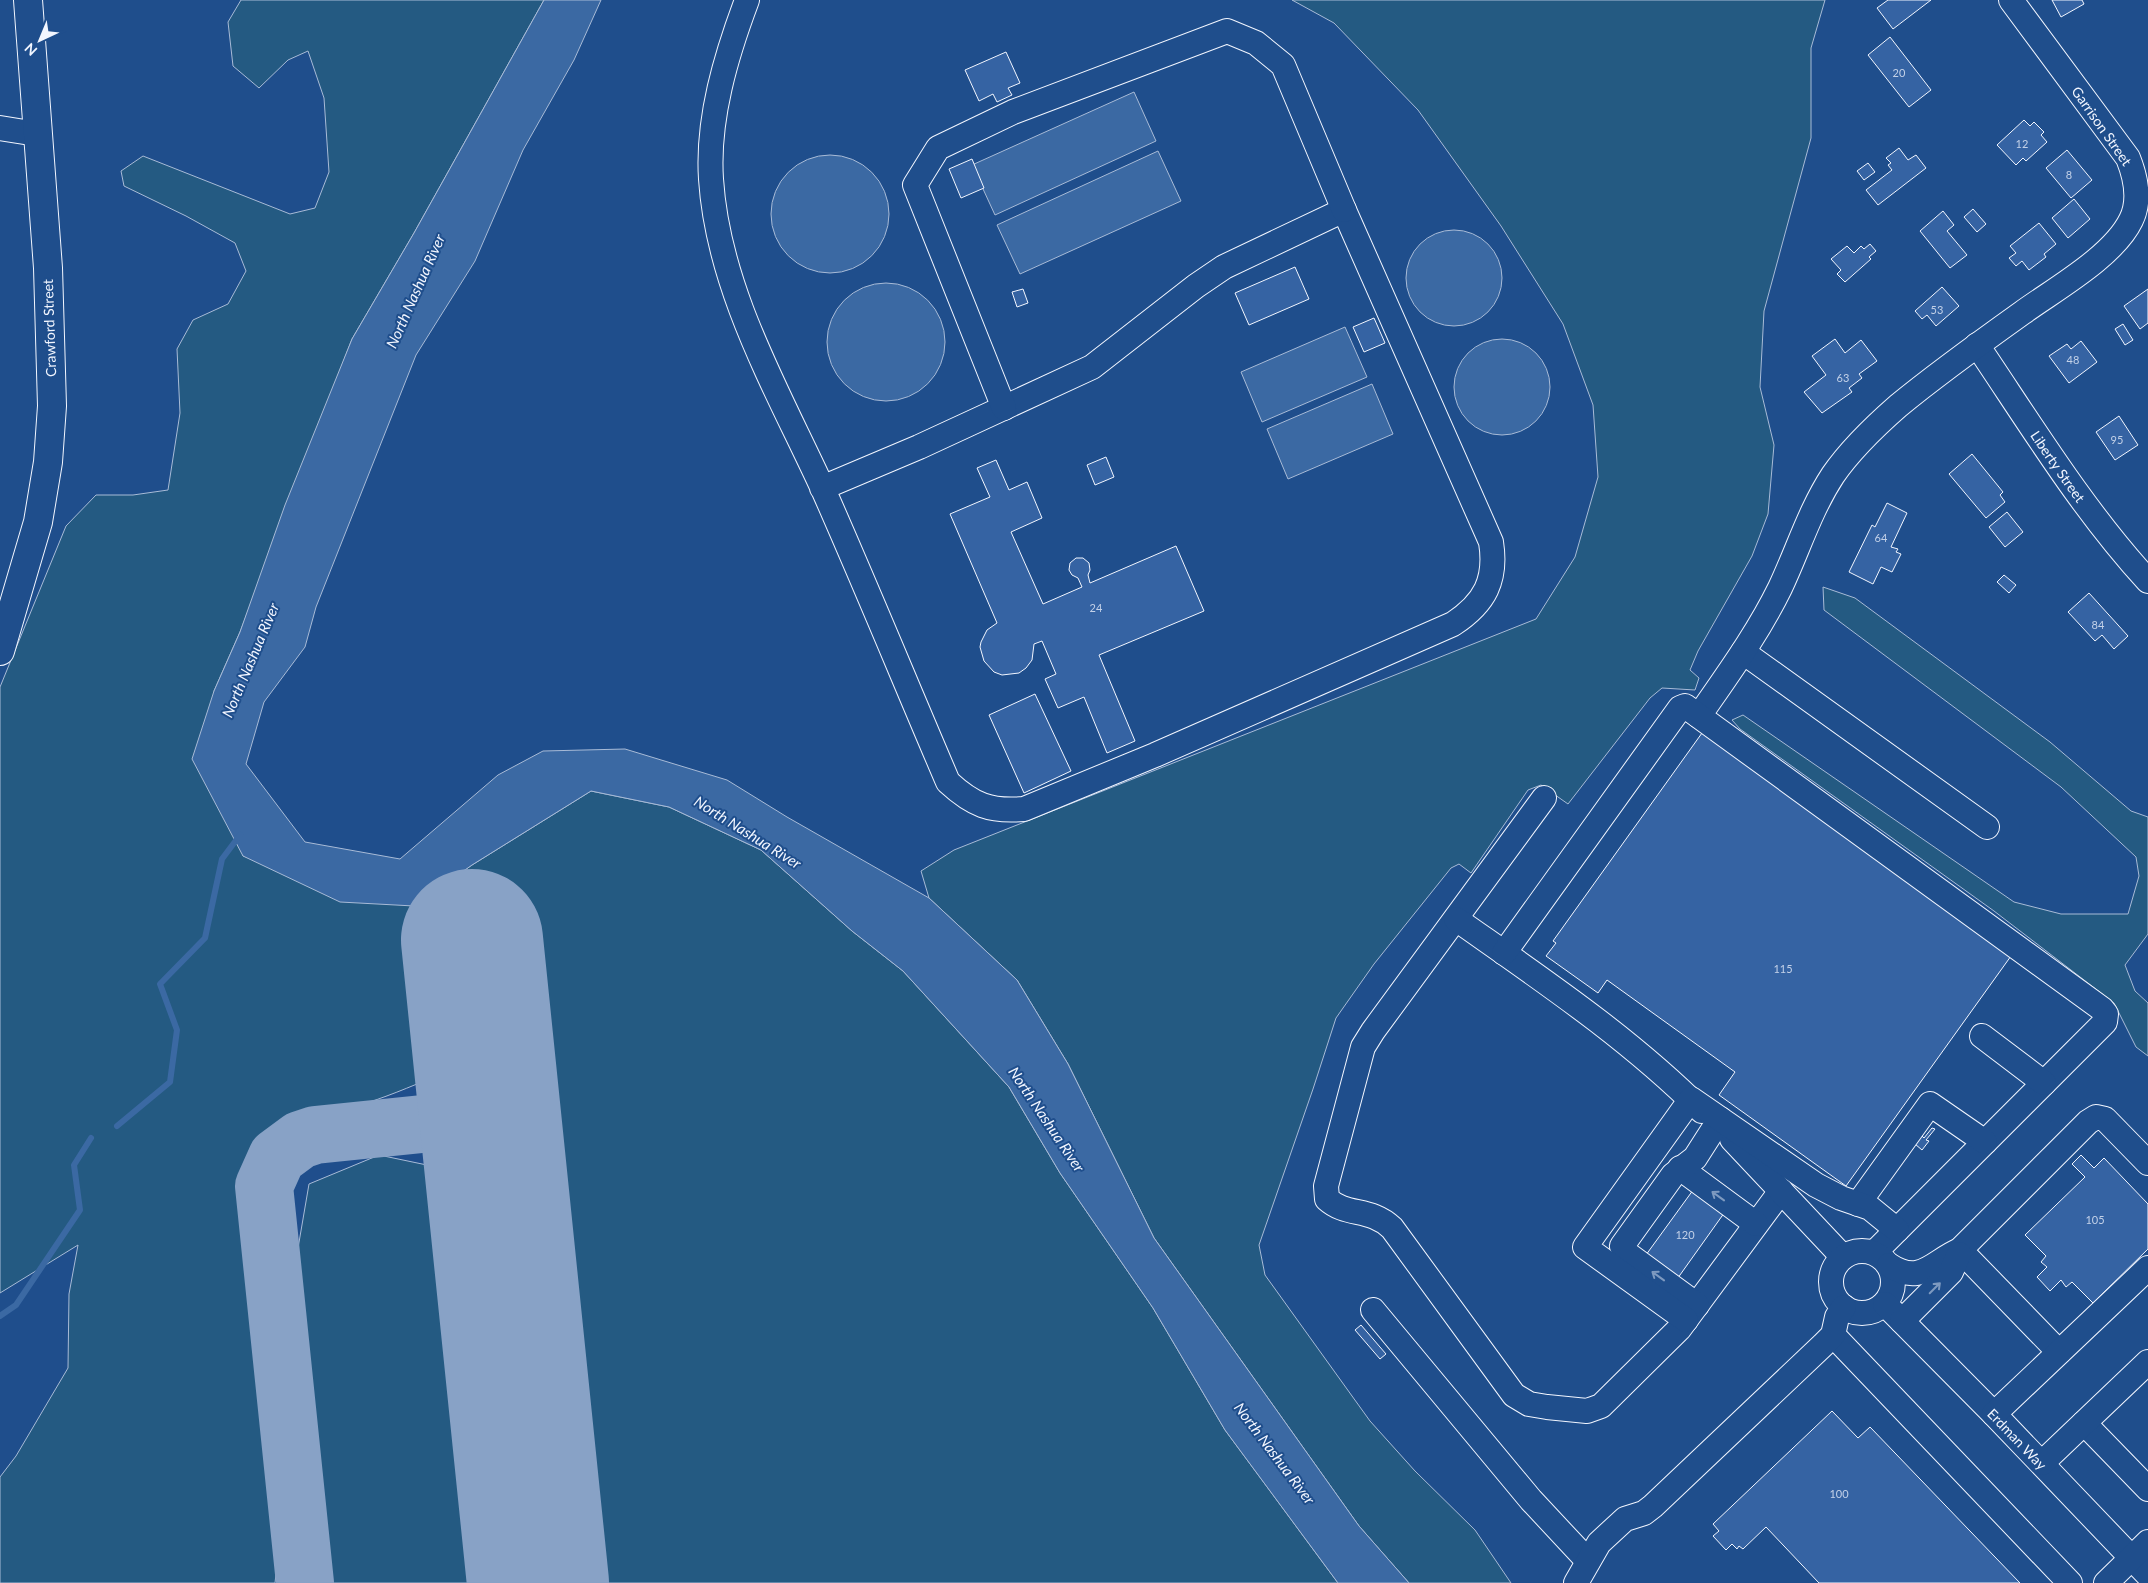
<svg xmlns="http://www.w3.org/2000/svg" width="2148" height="1583" font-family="Lato,sans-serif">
	<rect width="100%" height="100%" fill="#1f4e8c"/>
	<g fill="#245a82" stroke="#a8bbd7">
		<path d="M 241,0 L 544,0 L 414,233 L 352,339 L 240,632 L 214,691 L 243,856 L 414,906 L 472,865 L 591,791 L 669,807 L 761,850 L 852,931 L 903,971 L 1009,1087 L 1060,1173 L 1153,1308 L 1225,1430 L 1338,1583 L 587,1583 L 519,930 L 422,942 L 436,1076 C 410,1087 384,1098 357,1106 C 300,1123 247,1124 246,1199 L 275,1521 L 277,1564 L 275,1583 L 0,1583 L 0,1477 L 16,1456 L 68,1368 L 69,1294 L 78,1245 L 0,1293 L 0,687 L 66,526 L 96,495 L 133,495 L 168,490 L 180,413 L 177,349 L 193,320 L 228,304 L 246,271 L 235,243 L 186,216 L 124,186 L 121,171 L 143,156 L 290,214 L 315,208 L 329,172 L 324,98 L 308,51 L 288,60 L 259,88 L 233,66 L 228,22 Z"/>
		<path d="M 1292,0 L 1825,0 L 1811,48 L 1811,138 L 1764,311 L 1760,387 L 1774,445 L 1768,514 L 1752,556 L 1698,651 L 1690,670 L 1699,678 L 1695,690 L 1662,688 L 1650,698 L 1568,804 L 1541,785 L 1528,790 L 1471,873 L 1459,864 L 1451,868 L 1374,964 L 1336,1018 L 1313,1089 L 1259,1245 L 1265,1275 L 1370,1421 L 1415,1471 L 1475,1530 L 1511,1583 L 1409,1583 L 1359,1526 L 1154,1238 L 1068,1064 L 1017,980 L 929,898 L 921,871 L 954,850 L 1536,619 L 1575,557 L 1598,477 L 1593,405 L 1563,324 L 1501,226 L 1418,110 L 1334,23 Z"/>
		<path d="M 1823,587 L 1855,598 L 2050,742 L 2131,811 L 2148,817 L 2148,934 L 2125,965 L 2135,991 L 2148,1003 L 2148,1056 L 2136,1047 L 2114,1003 L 1994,911 L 1740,729 L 1732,720 L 1743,715 L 2014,902 L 2061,914 L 2128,914 L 2139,876 L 2136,857 L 2061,787 L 1824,610 Z"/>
		<path d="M 379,1155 L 446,1169 L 489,1583 L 323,1583 L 308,1437 L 297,1254 L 309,1184 Z"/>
	</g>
	<g fill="#3b69a3" stroke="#a8bbd7">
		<path d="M 544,0 L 601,0 L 574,60 L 523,150 L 475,261 L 416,355 L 316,607 L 305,647 L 264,702 L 246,764 L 305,842 L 400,859 L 498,775 L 543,751 L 625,749 L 727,780 L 787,817 L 929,898 L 1017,980 L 1068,1064 L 1154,1238 L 1359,1526 L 1409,1583 L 1338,1583 L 1225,1430 L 1153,1308 L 1060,1173 L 1009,1087 L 903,971 L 852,931 L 761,850 L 669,807 L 591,791 L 472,865 L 414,906 L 340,902 L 243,856 L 192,759 L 214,691 L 240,632 L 285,505 L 352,339 L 414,233 Z"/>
		<path d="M 1134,92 L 1156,141 L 995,215 L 972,165 Z"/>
		<path d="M 1158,151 L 1181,201 L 1020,274 L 997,225 Z"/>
		<circle cx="830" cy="214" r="59"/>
		<circle cx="1454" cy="278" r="48"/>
		<circle cx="886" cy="342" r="59"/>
		<path d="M 1345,327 L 1367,377 L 1262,422 L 1241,372 Z"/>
		<circle cx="1502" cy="387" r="48"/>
		<path d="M 1372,384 L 1393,434 L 1288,479 L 1267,429 Z"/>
	</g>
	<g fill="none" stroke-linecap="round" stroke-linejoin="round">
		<g stroke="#3b69a3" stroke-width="6">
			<path d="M 117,1126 L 170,1082 L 177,1030 L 160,984 L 205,938 L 222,859 L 240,835"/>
			<path d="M 0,1316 L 16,1305 L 80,1210 L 74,1165 L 91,1138"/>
		</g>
		<path stroke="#88a2c6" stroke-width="58" d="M 305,1583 L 264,1186 L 277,1157 L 300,1140 L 315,1135 L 432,1123 C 473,1127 484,1148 496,1183"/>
		<path stroke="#88a2c6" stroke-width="142" d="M 472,940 L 538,1583"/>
	</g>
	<g fill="#3563a3" stroke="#f2f6ff">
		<path d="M 1888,0 L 1931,0 L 1893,29 L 1877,8 Z"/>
		<path d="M 2052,0 L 2082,0 L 2084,4 L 2061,17 Z"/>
		<path d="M 1890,37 L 1931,90 L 1909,107 L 1868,55 Z"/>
		<path d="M 1006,52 L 1020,83 L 1008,88 L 1012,95 L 997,102 L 993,94 L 979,101 L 965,70 Z"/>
		<path d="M 2024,120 L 2030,126 L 2034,122 L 2044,132 L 2041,135 L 2047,142 L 2026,161 L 2023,158 L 2016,165 L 1997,145 Z"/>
		<path d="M 1899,148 L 1908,160 L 1916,155 L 1926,168 L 1878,205 L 1866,190 L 1892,170 L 1888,165 L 1891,163 L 1886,158 Z"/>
		<path d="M 2067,150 L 2092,180 L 2071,198 L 2046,168 Z"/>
		<path d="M 972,159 L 984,188 L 961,198 L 949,169 Z"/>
		<path d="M 1868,163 L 1875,172 L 1864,180 L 1857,171 Z"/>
		<path d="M 2074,199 L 2090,219 L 2068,238 L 2052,218 Z"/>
		<path d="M 1973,209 L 1986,224 L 1977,232 L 1964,217 Z"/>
		<path d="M 1943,211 L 1954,225 L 1947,231 L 1967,255 L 1950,268 L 1920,231 Z"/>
		<path d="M 2039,223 L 2056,244 L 2044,254 L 2046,257 L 2029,270 L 2022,261 L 2016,266 L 2009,258 L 2016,253 L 2010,246 Z"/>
		<path d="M 1870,244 L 1876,251 L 1869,257 L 1871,259 L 1845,282 L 1837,274 L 1841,270 L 1831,259 L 1847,246 L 1854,253 L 1861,246 L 1864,249 Z"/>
		<path d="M 1295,267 L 1309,299 L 1249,325 L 1235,293 Z"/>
		<path d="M 1942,287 L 1959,306 L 1936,326 L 1927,315 L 1922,319 L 1915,311 Z"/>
		<path d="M 1023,289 L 1028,303 L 1017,307 L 1012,292 Z"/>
		<path d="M 2148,289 L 2148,323 L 2140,329 L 2124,306 Z"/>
		<path d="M 1374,318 L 1385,343 L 1364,352 L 1353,327 Z"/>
		<path d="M 2123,324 L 2133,340 L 2125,345 L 2115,329 Z"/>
		<path d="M 1835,339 L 1845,353 L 1861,340 L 1877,361 L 1859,374 L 1862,378 L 1849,388 L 1852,392 L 1822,413 L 1804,392 L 1826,375 L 1812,356 Z"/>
		<path d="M 2081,341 L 2097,362 L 2069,383 L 2049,356 L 2067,344 L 2071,349 Z"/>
		<path d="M 2119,416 L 2138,445 L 2115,460 L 2096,432 Z"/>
		<path d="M 1972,454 L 2003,492 L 2000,495 L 2005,502 L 1986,518 L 1949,474 Z"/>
		<path d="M 1106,457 L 1114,477 L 1095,485 L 1087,465 Z"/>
		<path d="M 996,460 L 1009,490 L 1027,482 L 1042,518 L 1011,532 L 1043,604 L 1082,587 L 1078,578 L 1072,575 L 1069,570 L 1070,563 L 1076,558 L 1083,558 L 1089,563 L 1090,570 L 1088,575 L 1090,583 L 1176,546 L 1204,611 L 1099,655 L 1135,741 L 1107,753 L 1084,697 L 1058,708 L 1045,679 L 1056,674 L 1042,641 L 1034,644 L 1032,660 L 1026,668 L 1019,673 L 1002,675 L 994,672 L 984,661 L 980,647 L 981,642 L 987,630 L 997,623 L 950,514 L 990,497 L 977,468 Z"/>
		<path d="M 1887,503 L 1907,513 L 1891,547 L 1898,549 L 1896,552 L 1901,554 L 1892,572 L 1881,567 L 1873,584 L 1849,572 L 1872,525 L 1875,527 Z"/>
		<path d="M 2007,512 L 2023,532 L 2005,547 L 1989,527 Z"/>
		<path d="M 2004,575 L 2016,585 L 2009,593 L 1997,582 Z"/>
		<path d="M 2089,593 L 2128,636 L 2114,649 L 2102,635 L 2095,641 L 2068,612 Z"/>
		<path d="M 1035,694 L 1071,771 L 1024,793 L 989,715 Z"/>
		<path d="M 1702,733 L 2011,956 L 1846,1186 L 1719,1095 L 1735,1072 L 1607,980 L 1598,993 L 1546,956 L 1556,943 L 1553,941 Z"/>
		<path d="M 1932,1128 L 1935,1129 L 1926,1140 L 1929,1141 L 1922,1150 L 1915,1144 L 1922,1136 L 1924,1138 Z"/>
		<path d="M 2081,1155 L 2094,1168 L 2104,1158 L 2148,1204 L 2148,1249 L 2093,1303 L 2072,1282 L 2066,1287 L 2061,1280 L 2050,1291 L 2037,1277 L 2047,1267 L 2041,1262 L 2046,1256 L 2025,1235 L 2085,1177 L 2072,1164 Z"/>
		<path d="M 1696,1186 L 1727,1209 L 1675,1282 L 1643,1259 Z"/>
		<path d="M 1361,1325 L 1386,1354 L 1380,1359 L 1355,1330 Z"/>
		<path d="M 1832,1411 L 1858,1438 L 1870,1427 L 2020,1583 L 1819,1583 L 1766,1527 L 1743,1549 L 1739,1546 L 1737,1549 L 1732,1544 L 1726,1550 L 1713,1536 L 1719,1531 L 1713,1524 Z"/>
	</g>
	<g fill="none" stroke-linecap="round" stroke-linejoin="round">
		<g stroke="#f2f6ff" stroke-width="26">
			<g id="minor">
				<path d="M 747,0 C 726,56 707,119 711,179 C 718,289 778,391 823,489 C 866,586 906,684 948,782 C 973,805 990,812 1024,809 L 1155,755 L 1453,624 C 1485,603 1497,580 1491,542 L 1344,210 L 1224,267 L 1196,286 L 1092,367 L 919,447 L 822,488"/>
				<path d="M 0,128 L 37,134"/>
				<path id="s1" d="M 1977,345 C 2031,425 2082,509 2148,581"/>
				<path d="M 1004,408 L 915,185 L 938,148 L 1013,112 L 1227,31 L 1256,43 L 1283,65 L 1344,210"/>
				<path d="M 1743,652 L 1987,827"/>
				<path d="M 1699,716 C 1728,674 1758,633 1780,588 C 1798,550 1810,510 1833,475 C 1851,449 1874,427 1898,406 C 1938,373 1980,343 2022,313 C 2055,289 2113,257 2131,220 C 2141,200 2136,178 2128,158 L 2011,0"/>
				<path d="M 1544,798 L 1373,1031 L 1363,1047 L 1326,1186 L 1327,1199 C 1347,1217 1370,1207 1392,1228 L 1514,1395 L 1529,1404 L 1547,1407 L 1587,1411 L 1601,1406 L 1679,1329 L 1781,1191"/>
				<path d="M 1456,919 C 1541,979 1628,1037 1702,1111"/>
				<path d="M 1504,953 L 1680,708 L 1685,706 L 2102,1009 L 2106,1014 L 2105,1022 L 1875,1252"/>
				<path d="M 1982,1036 L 2044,1083"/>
				<path d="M 1732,1139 L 1842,1256"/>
				<path d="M 1680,1168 L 1756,1224"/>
				<path d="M 1858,1204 L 1930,1104 L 1985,1142"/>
				<path d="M 1960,1250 L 2059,1352"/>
				<circle cx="1862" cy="1282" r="31"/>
				<path d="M 1889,1265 C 1921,1286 1932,1262 1960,1250 L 2088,1122 L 2096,1117 L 2105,1119 L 2148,1163"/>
				<path id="s2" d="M 1885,1304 L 1994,1414 L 2148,1575"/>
				<path d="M 1697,1305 L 1626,1253 L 1622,1246 L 1673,1175 L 1695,1158 L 1720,1119"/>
				<path d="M 1373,1310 L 1531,1500 L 1588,1561"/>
				<path d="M 1686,1320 L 1585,1247 L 1691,1099 L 1816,1185 L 1841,1198 L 1870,1208 L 1897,1230"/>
				<path d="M 1902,1321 L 1951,1272 L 1959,1254"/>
				<path d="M 1833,1335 L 2070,1583"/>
				<path d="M 1994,1414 L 2148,1268"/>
				<path d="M 2084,1423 L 2148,1489"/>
				<path d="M 2042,1463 L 2148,1362"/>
				<path d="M 1576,1583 L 1599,1543 L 1625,1519 L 1644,1513 L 1653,1506 L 1823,1345 L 1833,1335 L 1837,1317 L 1844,1307"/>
				<path d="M 2106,1583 L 2148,1542"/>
			</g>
		</g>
		<g stroke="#f2f6ff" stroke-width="30">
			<path id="major" d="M 0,651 L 38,522 L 48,462 L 52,406 L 48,268 L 28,0"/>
		</g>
		<use href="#minor" stroke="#1f4e8c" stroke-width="24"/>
		<use href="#major" stroke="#1f4e8c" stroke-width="28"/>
	</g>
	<defs><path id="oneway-shaft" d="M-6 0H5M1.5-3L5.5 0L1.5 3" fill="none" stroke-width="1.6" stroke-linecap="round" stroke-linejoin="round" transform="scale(1.25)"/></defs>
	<g stroke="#7e9ac0">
		<use href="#oneway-shaft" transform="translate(1718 1196) rotate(-144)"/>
		<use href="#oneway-shaft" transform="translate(1658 1276) rotate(-144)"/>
		<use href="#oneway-shaft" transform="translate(1935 1288) rotate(-45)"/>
	</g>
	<g text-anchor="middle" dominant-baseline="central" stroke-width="4" stroke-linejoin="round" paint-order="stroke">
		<g font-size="11" fill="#c3d1e8">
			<text x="1899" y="72">20</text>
			<text x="2022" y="143">12</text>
			<text x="2069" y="174">8</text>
			<text x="1937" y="309">53</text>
			<text x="2073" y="359">48</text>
			<text x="1843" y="377">63</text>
			<text x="2117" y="439">95</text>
			<text x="1881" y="537">64</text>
			<text x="1096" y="607">24</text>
			<text x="2098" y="624">84</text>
			<text x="1783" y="968">115</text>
			<text x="2095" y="1219">105</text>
			<text x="1685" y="1234">120</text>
			<text x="1839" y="1493">100</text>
		</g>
		<g font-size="14" fill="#f2f6ff" stroke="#1f4e8c">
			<text transform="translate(2102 126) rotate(55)">Garrison Street</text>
			<text transform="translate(49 328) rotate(-92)">Crawford Street</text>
			<text stroke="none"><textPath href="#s1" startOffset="146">Liberty Street</textPath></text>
			<text stroke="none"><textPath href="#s2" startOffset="189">Erdman Way</textPath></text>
		</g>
		<g font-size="15" font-style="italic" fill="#f2f6ff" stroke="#1f4e8c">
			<text transform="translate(415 291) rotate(-66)">North Nashua River</text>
			<text transform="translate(250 660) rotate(-67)">North Nashua River</text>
			<text transform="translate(748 832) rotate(32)">North Nashua River</text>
			<text transform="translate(1047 1119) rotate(56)">North Nashua River</text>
			<text transform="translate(1275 1453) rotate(53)">North Nashua River</text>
		</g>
	</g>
	<g transform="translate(40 40) rotate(224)" stroke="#1f4e8c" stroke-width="4" paint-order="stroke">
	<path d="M0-4L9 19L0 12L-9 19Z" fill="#f2f6ff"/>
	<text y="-8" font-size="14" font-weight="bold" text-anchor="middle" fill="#f2f6ff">N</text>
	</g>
</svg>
